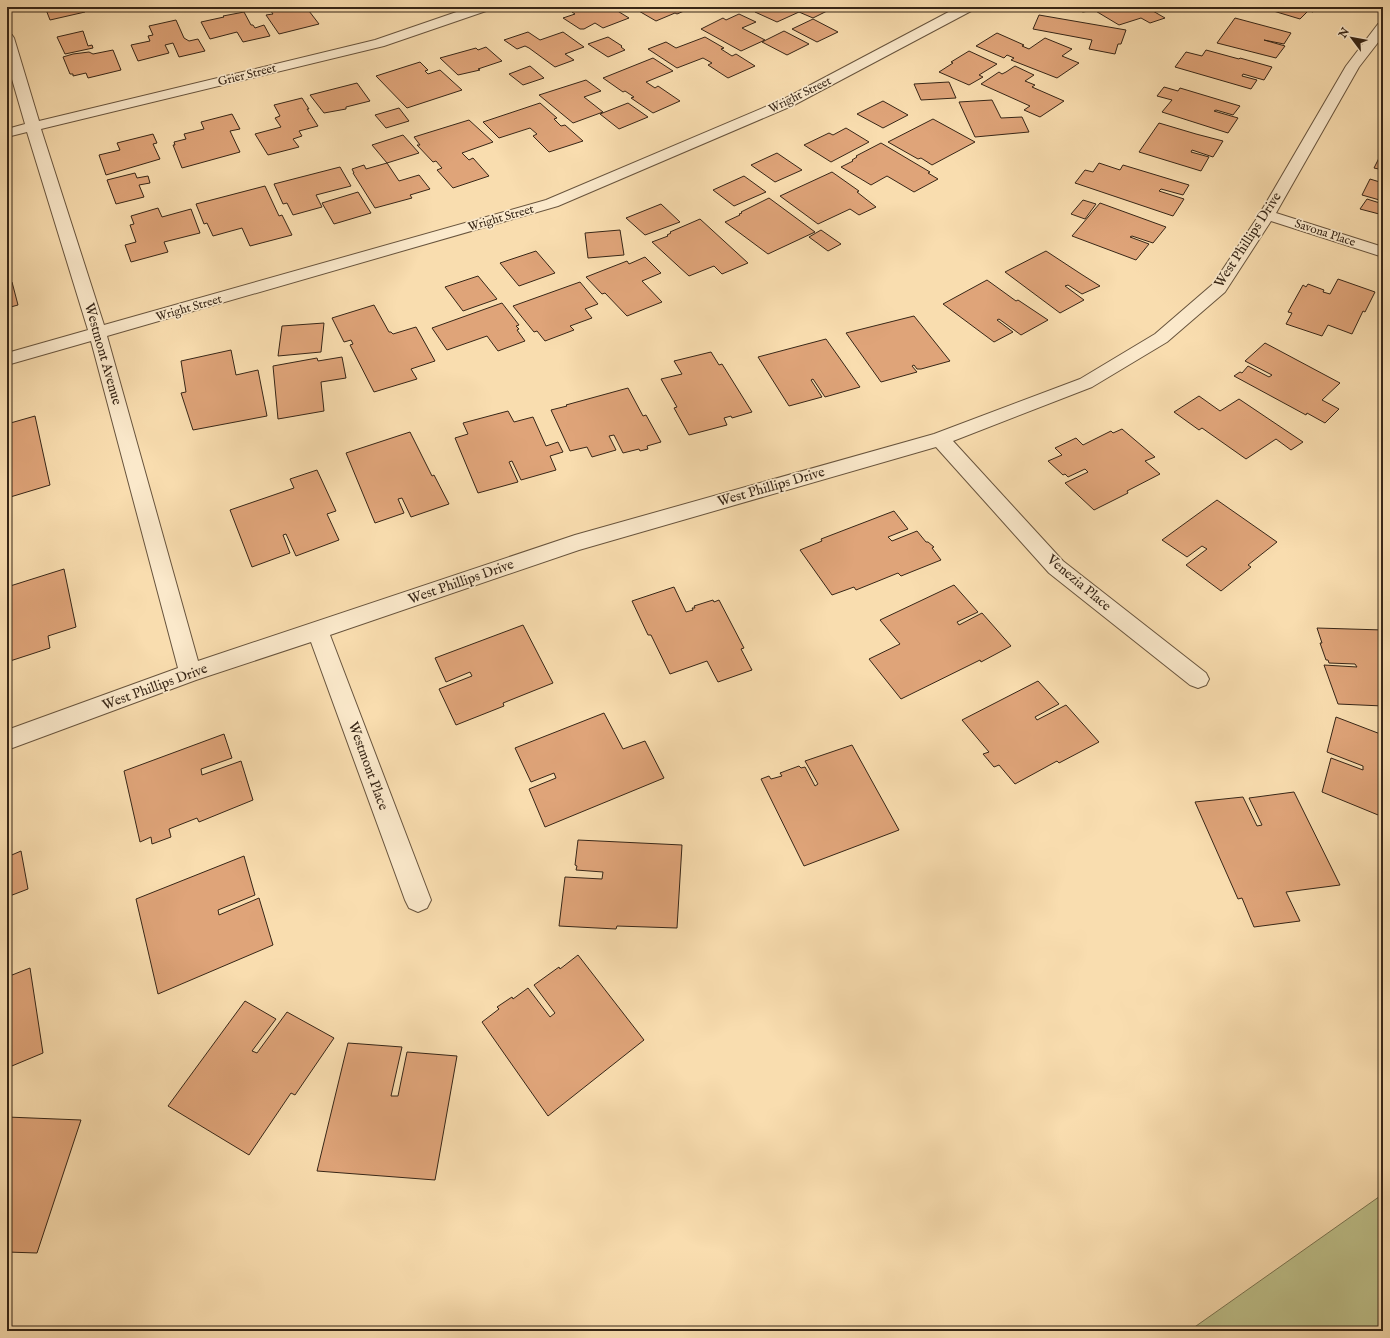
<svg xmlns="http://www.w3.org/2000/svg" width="1390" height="1338" font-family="'IM FELL English',serif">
	<rect width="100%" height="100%" fill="#f9ddaf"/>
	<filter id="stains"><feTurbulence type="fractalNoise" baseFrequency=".005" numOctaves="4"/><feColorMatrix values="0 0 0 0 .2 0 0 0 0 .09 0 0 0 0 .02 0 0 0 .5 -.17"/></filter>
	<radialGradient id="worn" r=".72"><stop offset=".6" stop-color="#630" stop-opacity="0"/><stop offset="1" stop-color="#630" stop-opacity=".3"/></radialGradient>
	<path fill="#bec18b" stroke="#7a7451" d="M 1383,1194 L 1383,1331 L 1189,1331 Z"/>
	<g fill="#dfa479" stroke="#372617">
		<path d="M 45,7 L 83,7 L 85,12 L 50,20 Z"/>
		<path d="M 268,7 L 317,7 L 318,8 L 309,11 L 319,24 L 279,34 L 266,15 L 273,14 Z"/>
		<path d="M 582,7 L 611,7 L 629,18 L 603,28 L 595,23 L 584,29 L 580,29 L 563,18 L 575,14 L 572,12 Z"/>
		<path d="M 632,7 L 690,7 L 691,8 L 677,14 L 675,13 L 656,21 Z"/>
		<path d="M 765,7 L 827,7 L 831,9 L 813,18 L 799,12 L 777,22 L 755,12 Z"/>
		<path d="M 1068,7 L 1146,7 L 1165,18 L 1150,23 L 1141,18 L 1119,25 L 1094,10 L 1083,12 Z"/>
		<path d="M 1260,7 L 1292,7 L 1307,12 L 1300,19 Z"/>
		<path d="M 1296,7 L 1318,7 L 1313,12 Z"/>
		<path d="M 244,12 L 251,25 L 253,25 L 255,28 L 264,25 L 270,36 L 243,42 L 237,32 L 210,39 L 201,22 L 224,17 L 223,16 Z"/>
		<path d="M 739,14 L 756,22 L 742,28 L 765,40 L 741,51 L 701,29 L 723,18 L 726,20 Z"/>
		<path d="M 1039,15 L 1126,30 L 1121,44 L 1118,44 L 1115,54 L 1089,49 L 1092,40 L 1033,29 Z"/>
		<path d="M 1235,18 L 1291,33 L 1284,44 L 1264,40 L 1285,46 L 1276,58 L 1217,43 Z"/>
		<path d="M 813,19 L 838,32 L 817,42 L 792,29 Z"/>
		<path d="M 176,20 L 184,38 L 189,41 L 198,39 L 205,51 L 179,57 L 173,43 L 165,45 L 169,53 L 138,61 L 131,45 L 150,41 L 148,36 L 153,35 L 149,26 Z"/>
		<path d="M 83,31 L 88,46 L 92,45 L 93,48 L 65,54 L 57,37 Z"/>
		<path d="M 784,31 L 809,44 L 787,55 L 762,42 Z"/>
		<path d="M 528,32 L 540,40 L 563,32 L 584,47 L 565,54 L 574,60 L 555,67 L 529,48 L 525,46 L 517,49 L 504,40 Z"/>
		<path d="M 997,33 L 1024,45 L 1022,46 L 1029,49 L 1045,38 L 1072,49 L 1062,56 L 1079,63 L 1057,78 L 1011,60 L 1014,58 L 1007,55 L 1004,58 L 976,46 Z"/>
		<path d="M 608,37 L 622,46 L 621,47 L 625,50 L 608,57 L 588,44 Z"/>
		<path d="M 705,37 L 724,48 L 721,49 L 732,56 L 736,54 L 755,66 L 728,78 L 708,65 L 712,63 L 703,58 L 677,68 L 648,49 L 666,42 L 676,48 Z"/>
		<path d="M 486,47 L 502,61 L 478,69 L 480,70 L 458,75 L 440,58 L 476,48 L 478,50 Z"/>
		<path d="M 113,50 L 121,70 L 88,78 L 86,73 L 73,76 L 73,74 L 70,74 L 63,57 L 73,54 L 89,52 L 93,54 Z"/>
		<path d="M 1206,50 L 1239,59 L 1240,58 L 1272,67 L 1264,80 L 1243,74 L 1242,76 L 1257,80 L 1251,89 L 1175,67 L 1186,52 L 1202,56 Z"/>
		<path d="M 969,51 L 997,64 L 979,75 L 983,77 L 969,85 L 939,72 L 953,63 L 951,62 Z"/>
		<path d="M 653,58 L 673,71 L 646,82 L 655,88 L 658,86 L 680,101 L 653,113 L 631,98 L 634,97 L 625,91 L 623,92 L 603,78 Z"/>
		<path d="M 420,62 L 428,70 L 425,71 L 428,74 L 440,70 L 462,90 L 407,108 L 376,76 Z"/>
		<path d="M 530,66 L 544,78 L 523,85 L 509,74 Z"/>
		<path d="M 1015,66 L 1034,75 L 1025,81 L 1035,85 L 1032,87 L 1064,101 L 1040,117 L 1024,110 L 1030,106 L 981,84 L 999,72 L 1002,74 L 1006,72 Z"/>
		<path d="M 586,80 L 601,91 L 584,97 L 603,112 L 573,123 L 539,95 Z"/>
		<path d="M 949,82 L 956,98 L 921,100 L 914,84 Z"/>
		<path d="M 357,83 L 370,101 L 346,107 L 346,109 L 324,113 L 310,95 Z"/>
		<path d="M 1164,87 L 1178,91 L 1180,88 L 1240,106 L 1233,115 L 1216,110 L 1214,111 L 1238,118 L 1228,133 L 1162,112 L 1172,100 L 1157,96 Z"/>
		<path d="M 302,98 L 309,109 L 307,109 L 318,126 L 299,131 L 302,136 L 293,139 L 299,147 L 268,155 L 255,134 L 281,127 L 275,118 L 280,116 L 274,105 Z"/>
		<path d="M 992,100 L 1001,118 L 1022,117 L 1029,132 L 975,137 L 959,102 Z"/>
		<path d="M 883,101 L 908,115 L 883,128 L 857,114 Z"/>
		<path d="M 540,103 L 557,118 L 554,119 L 561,126 L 565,125 L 583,141 L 549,152 L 533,136 L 537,134 L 530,128 L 499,138 L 483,122 Z"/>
		<path d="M 628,103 L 648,117 L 619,129 L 600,114 Z"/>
		<path d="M 399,108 L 409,121 L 386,128 L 375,115 Z"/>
		<path d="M 232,114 L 240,129 L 230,131 L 240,152 L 182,168 L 173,145 L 175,145 L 174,142 L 186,139 L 184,134 L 204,129 L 201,122 Z"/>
		<path d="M 933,119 L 975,142 L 932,165 L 921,158 L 918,159 L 888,142 Z"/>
		<path d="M 469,120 L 493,142 L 462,153 L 469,160 L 473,158 L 489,176 L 453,188 L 437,170 L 442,168 L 436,161 L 433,162 L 417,145 L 420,145 L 414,137 Z"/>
		<path d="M 1159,123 L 1196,134 L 1223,141 L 1213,157 L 1192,150 L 1191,152 L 1209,157 L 1201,171 L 1139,152 Z"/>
		<path d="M 846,128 L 869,142 L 831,162 L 804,145 L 829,133 L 833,135 Z"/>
		<path d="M 153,134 L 157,143 L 153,144 L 160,159 L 106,175 L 99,155 L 120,150 L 117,143 Z"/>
		<path d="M 403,135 L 419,153 L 387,163 L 372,145 Z"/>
		<path d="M 881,143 L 930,172 L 928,173 L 938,179 L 914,192 L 887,176 L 871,185 L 841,167 L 853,161 L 852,160 L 857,157 L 856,156 Z"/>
		<path d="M 1382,152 L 1383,153 L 1383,170 L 1374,168 Z"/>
		<path d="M 777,153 L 802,170 L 775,182 L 751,165 Z"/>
		<path d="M 387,163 L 399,181 L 419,175 L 430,189 L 410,195 L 412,198 L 375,208 L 353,173 L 354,173 L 352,169 L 364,165 L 366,169 Z"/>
		<path d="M 1099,163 L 1120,170 L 1123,165 L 1189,185 L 1183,195 L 1161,189 L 1159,191 L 1184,199 L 1173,216 L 1075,183 L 1085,170 L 1093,172 Z"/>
		<path d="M 340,167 L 351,186 L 316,195 L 322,207 L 293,215 L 287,203 L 283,204 L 274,184 Z"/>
		<path d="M 832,172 L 859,191 L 857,192 L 876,207 L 859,215 L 850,209 L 818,224 L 780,196 Z"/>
		<path d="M 135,173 L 137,178 L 148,176 L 150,183 L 139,185 L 144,197 L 116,204 L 107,180 Z"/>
		<path d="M 744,176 L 766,192 L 734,206 L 713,190 Z"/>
		<path d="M 1370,179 L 1383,183 L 1383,201 L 1362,195 Z"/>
		<path d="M 265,186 L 279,216 L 282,215 L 292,235 L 250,246 L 242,228 L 213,236 L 207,223 L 204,224 L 196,204 Z"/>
		<path d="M 358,192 L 371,213 L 334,224 L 322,203 Z"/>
		<path d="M 769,198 L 815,232 L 768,254 L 725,222 L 740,215 L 739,214 L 742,213 L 741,212 Z"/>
		<path d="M 1367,199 L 1383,204 L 1383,215 L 1360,209 Z"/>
		<path d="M 1083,200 L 1096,204 L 1085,219 L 1071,214 Z"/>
		<path d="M 1100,203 L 1166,227 L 1153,243 L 1132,236 L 1130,237 L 1149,244 L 1136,260 L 1072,236 Z"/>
		<path d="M 661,204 L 680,222 L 645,235 L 626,218 Z"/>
		<path d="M 158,208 L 162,217 L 191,209 L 200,233 L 164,242 L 168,252 L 131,262 L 125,245 L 136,242 L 130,225 L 134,224 L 131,216 Z"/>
		<path d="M 700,219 L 748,263 L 722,274 L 714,266 L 689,276 L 652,242 L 668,236 L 667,235 L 671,233 L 670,232 Z"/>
		<path d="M 620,230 L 624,255 L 588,258 L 585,233 Z"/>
		<path d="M 821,230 L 841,244 L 828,251 L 809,237 Z"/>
		<path d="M 536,251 L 555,273 L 519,286 L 500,263 Z"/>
		<path d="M 1046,251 L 1081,274 L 1100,286 L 1082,294 L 1068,285 L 1065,286 L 1084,300 L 1060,313 L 1005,272 Z"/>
		<path d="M 645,257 L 661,273 L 642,281 L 662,302 L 627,316 L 605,293 L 602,294 L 586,277 L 627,261 L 629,264 Z"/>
		<path d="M 478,276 L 497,299 L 463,311 L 445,287 Z"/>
		<path d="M 1338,279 L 1375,292 L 1365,312 L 1363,311 L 1352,334 L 1328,325 L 1322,336 L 1286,324 L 1292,313 L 1288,312 L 1303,285 L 1306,287 L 1308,284 L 1324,290 L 1323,292 L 1330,294 Z"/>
		<path d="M 987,280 L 1016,301 L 1018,300 L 1048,320 L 1021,335 L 999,319 L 997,320 L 1013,332 L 994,342 L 943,304 Z"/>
		<path d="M 12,282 L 18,305 L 7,308 L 7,284 Z"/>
		<path d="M 580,282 L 598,304 L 585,309 L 592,318 L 570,326 L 574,330 L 545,341 L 537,331 L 534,332 L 513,306 Z"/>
		<path d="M 502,303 L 519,325 L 516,326 L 519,329 L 517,330 L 525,341 L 498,351 L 487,336 L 447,350 L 432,328 Z"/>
		<path d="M 374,305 L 389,332 L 391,332 L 393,334 L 416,327 L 435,361 L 411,369 L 417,379 L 374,392 L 350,345 L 353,344 L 351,340 L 344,342 L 332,318 Z"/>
		<path d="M 914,316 L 950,361 L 921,369 L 917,369 L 914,365 L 912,366 L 917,372 L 881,382 L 846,333 Z"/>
		<path d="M 324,323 L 321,352 L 278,356 L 282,326 Z"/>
		<path d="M 826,339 L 860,387 L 825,397 L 813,379 L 811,380 L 822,397 L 789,406 L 758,357 Z"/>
		<path d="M 1265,343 L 1340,383 L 1322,400 L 1339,409 L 1325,423 L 1307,413 L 1306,415 L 1234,376 L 1240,372 L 1242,373 L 1248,366 L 1269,377 L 1272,375 L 1245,361 Z"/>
		<path d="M 231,350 L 236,375 L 258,370 L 267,416 L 193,430 L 181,393 L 186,392 L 181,361 Z"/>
		<path d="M 711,352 L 719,365 L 722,364 L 752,412 L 732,418 L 731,416 L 724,418 L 727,425 L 689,435 L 674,408 L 677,407 L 661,379 L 682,374 L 674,361 Z"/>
		<path d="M 342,357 L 346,378 L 321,382 L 324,411 L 278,419 L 273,366 L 317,358 L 318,361 Z"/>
		<path d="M 628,388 L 643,416 L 646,415 L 661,442 L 647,446 L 648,449 L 640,451 L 639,449 L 623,453 L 614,435 L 609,436 L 616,450 L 592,457 L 587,447 L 570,451 L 551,410 L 567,406 L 566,405 Z"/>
		<path d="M 1199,396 L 1220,411 L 1239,399 L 1303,442 L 1291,450 L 1276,439 L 1246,459 L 1202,428 L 1199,430 L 1174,412 Z"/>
		<path d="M 508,411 L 514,422 L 533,417 L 546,446 L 558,442 L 563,452 L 550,456 L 556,470 L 521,480 L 512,461 L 509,462 L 518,482 L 478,493 L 455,438 L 468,434 L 463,423 Z"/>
		<path d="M 35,416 L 50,485 L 7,498 L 7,424 Z"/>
		<path d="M 1122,429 L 1155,457 L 1145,461 L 1160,474 L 1127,491 L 1128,493 L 1094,510 L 1065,483 L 1088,472 L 1085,469 L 1068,477 L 1065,474 L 1063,475 L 1048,461 L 1062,455 L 1055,448 L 1076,438 L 1083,445 L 1111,431 L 1113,433 Z"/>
		<path d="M 410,432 L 432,476 L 434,475 L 449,504 L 411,517 L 402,498 L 398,499 L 404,513 L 375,523 L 346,453 Z"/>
		<path d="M 317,470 L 336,511 L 327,514 L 339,540 L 296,556 L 286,534 L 283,535 L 290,553 L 252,567 L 230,510 L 294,488 L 290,479 Z"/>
		<path d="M 1217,500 L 1277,542 L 1248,565 L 1251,567 L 1221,591 L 1186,565 L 1207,549 L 1202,546 L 1187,557 L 1162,540 Z"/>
		<path d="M 894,511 L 908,529 L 888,537 L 892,541 L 917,531 L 926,542 L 928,542 L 934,547 L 932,548 L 941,560 L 901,576 L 898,573 L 856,590 L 854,587 L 832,595 L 800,550 L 822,541 L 821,539 Z"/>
		<path d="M 64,569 L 76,627 L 48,636 L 50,648 L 7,662 L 7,587 Z"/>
		<path d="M 954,585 L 978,612 L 957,622 L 959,625 L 982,613 L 1011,646 L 981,662 L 980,660 L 901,699 L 869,659 L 900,644 L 880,620 Z"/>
		<path d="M 674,587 L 686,612 L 693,610 L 692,608 L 695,608 L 694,606 L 713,600 L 714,602 L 719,600 L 744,648 L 741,649 L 752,670 L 718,682 L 707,661 L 670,674 L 651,635 L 648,635 L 632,601 Z"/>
		<path d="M 523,625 L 553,683 L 503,703 L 504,706 L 456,725 L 439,689 L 472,676 L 470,672 L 446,682 L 435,658 Z"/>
		<path d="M 1317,628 L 1383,630 L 1383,706 L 1338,704 L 1324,665 L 1357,667 L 1355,664 L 1329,663 L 1328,660 L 1326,660 L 1320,643 L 1322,643 Z"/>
		<path d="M 1038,681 L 1059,704 L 1035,717 L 1037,720 L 1066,705 L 1099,742 L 1059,763 L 1057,761 L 1015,784 L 999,765 L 994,767 L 983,754 L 989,752 L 962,720 Z"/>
		<path d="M 604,713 L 623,749 L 645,741 L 664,778 L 545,827 L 529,789 L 556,778 L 554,773 L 531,782 L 515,748 Z"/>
		<path d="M 1336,717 L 1383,735 L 1383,817 L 1322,792 L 1331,758 L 1363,770 L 1363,766 L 1327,752 Z"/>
		<path d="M 224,734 L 232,758 L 201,769 L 202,775 L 241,761 L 253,800 L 199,822 L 197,818 L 169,829 L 171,837 L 152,844 L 151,837 L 140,842 L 124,771 Z"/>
		<path d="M 852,745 L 899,830 L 804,866 L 761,779 L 769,776 L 771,779 L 782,776 L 780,773 L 799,766 L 801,768 L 805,767 L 815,786 L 818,784 L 805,761 Z"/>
		<path d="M 1294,792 L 1340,885 L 1286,892 L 1300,921 L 1254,927 L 1242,898 L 1238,899 L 1195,802 L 1243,797 L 1257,826 L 1262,825 L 1249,798 Z"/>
		<path d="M 578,840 L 682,845 L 677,928 L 617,926 L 616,929 L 559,926 L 565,877 L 602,879 L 603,872 L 576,870 L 577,866 L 575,865 Z"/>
		<path d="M 21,851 L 28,889 L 7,897 L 7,857 Z"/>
		<path d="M 244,856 L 255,895 L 218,910 L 219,915 L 259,898 L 273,945 L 158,994 L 136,899 Z"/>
		<path d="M 578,955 L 644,1040 L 548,1116 L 482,1022 L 499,1009 L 497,1007 L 512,997 L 513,999 L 528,988 L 550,1017 L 555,1013 L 534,985 L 559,967 L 560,969 Z"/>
		<path d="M 30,968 L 43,1053 L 7,1068 L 7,977 Z"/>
		<path d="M 245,1001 L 276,1019 L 252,1051 L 257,1053 L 287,1012 L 334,1038 L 295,1095 L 291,1093 L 249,1155 L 168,1106 Z"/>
		<path d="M 348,1043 L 402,1047 L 391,1096 L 398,1096 L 407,1052 L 457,1056 L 435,1180 L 317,1171 Z"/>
		<path d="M 7,1117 L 81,1120 L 37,1253 L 7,1252 Z"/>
	</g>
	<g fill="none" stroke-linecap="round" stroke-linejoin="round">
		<g stroke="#68543d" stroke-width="2">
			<path id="minor" d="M 471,7 L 491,7 L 489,10 L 384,46 L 41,129 L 104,325 L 546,200 L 784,99 L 958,7 L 975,7 L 973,10 L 794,105 L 558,206 L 107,336 L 198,661 L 575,535 L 934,434 L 1080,379 L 1155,334 L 1213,284 L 1259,215 L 1346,66 L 1378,24 L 1383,23 L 1383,36 L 1359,67 L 1276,213 L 1383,247 L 1383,257 L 1271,221 L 1225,292 L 1167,342 L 1092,387 L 953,441 L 1063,561 L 1206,673 L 1209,679 L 1206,685 L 1198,688 L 1190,685 L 1049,573 L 936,447 L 579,550 L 330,635 L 431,900 L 427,908 L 418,912 L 409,908 L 405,900 L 311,642 L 196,680 L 7,750 L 7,730 L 178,668 L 91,341 L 7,365 L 7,353 L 88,330 L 27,132 L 7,137 L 7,129 L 25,124 L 7,62 L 7,34 L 12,35 L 14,38 L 39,121 L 375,40 Z"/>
		</g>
		<use href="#minor" fill="#fbe9cb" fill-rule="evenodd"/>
	</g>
	<g text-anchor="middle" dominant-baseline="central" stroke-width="3.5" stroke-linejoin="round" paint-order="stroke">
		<g font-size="12" fill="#372617" stroke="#fbe9cb">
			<text transform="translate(247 75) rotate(-14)">Grier Street</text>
			<text transform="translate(800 95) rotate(-26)">Wright Street</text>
			<text transform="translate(501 218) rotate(-16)">Wright Street</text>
			<text transform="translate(1325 233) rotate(18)">Savona Place</text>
			<text transform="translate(189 308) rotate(-16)">Wright Street</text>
		</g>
		<g font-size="14" fill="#372617" stroke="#fbe9cb">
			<text transform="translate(1248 240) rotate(-57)">West Phillips Drive</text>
			<text transform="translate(103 354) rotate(74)">Westmont Avenue</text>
			<text transform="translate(771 487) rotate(-16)">West Phillips Drive</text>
			<text transform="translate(461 582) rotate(-19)">West Phillips Drive</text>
			<text transform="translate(1079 583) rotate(40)">Venezia Place</text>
			<text transform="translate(155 687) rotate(-20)">West Phillips Drive</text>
			<text transform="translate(368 766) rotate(70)">Westmont Place</text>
		</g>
	</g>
	<rect width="1390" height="1338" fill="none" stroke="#f9ddaf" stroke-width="24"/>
	<rect x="8" y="8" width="1374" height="1322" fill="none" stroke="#372617" stroke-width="2"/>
	<rect x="12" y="12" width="1366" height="1314" fill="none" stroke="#372617"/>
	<g transform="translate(1352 38) rotate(302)" stroke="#fbe9cb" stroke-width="3" paint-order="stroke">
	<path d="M0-3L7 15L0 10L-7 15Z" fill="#372617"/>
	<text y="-6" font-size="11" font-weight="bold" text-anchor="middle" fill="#372617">N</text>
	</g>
	<rect width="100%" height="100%" filter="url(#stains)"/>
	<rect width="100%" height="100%" fill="url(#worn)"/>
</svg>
